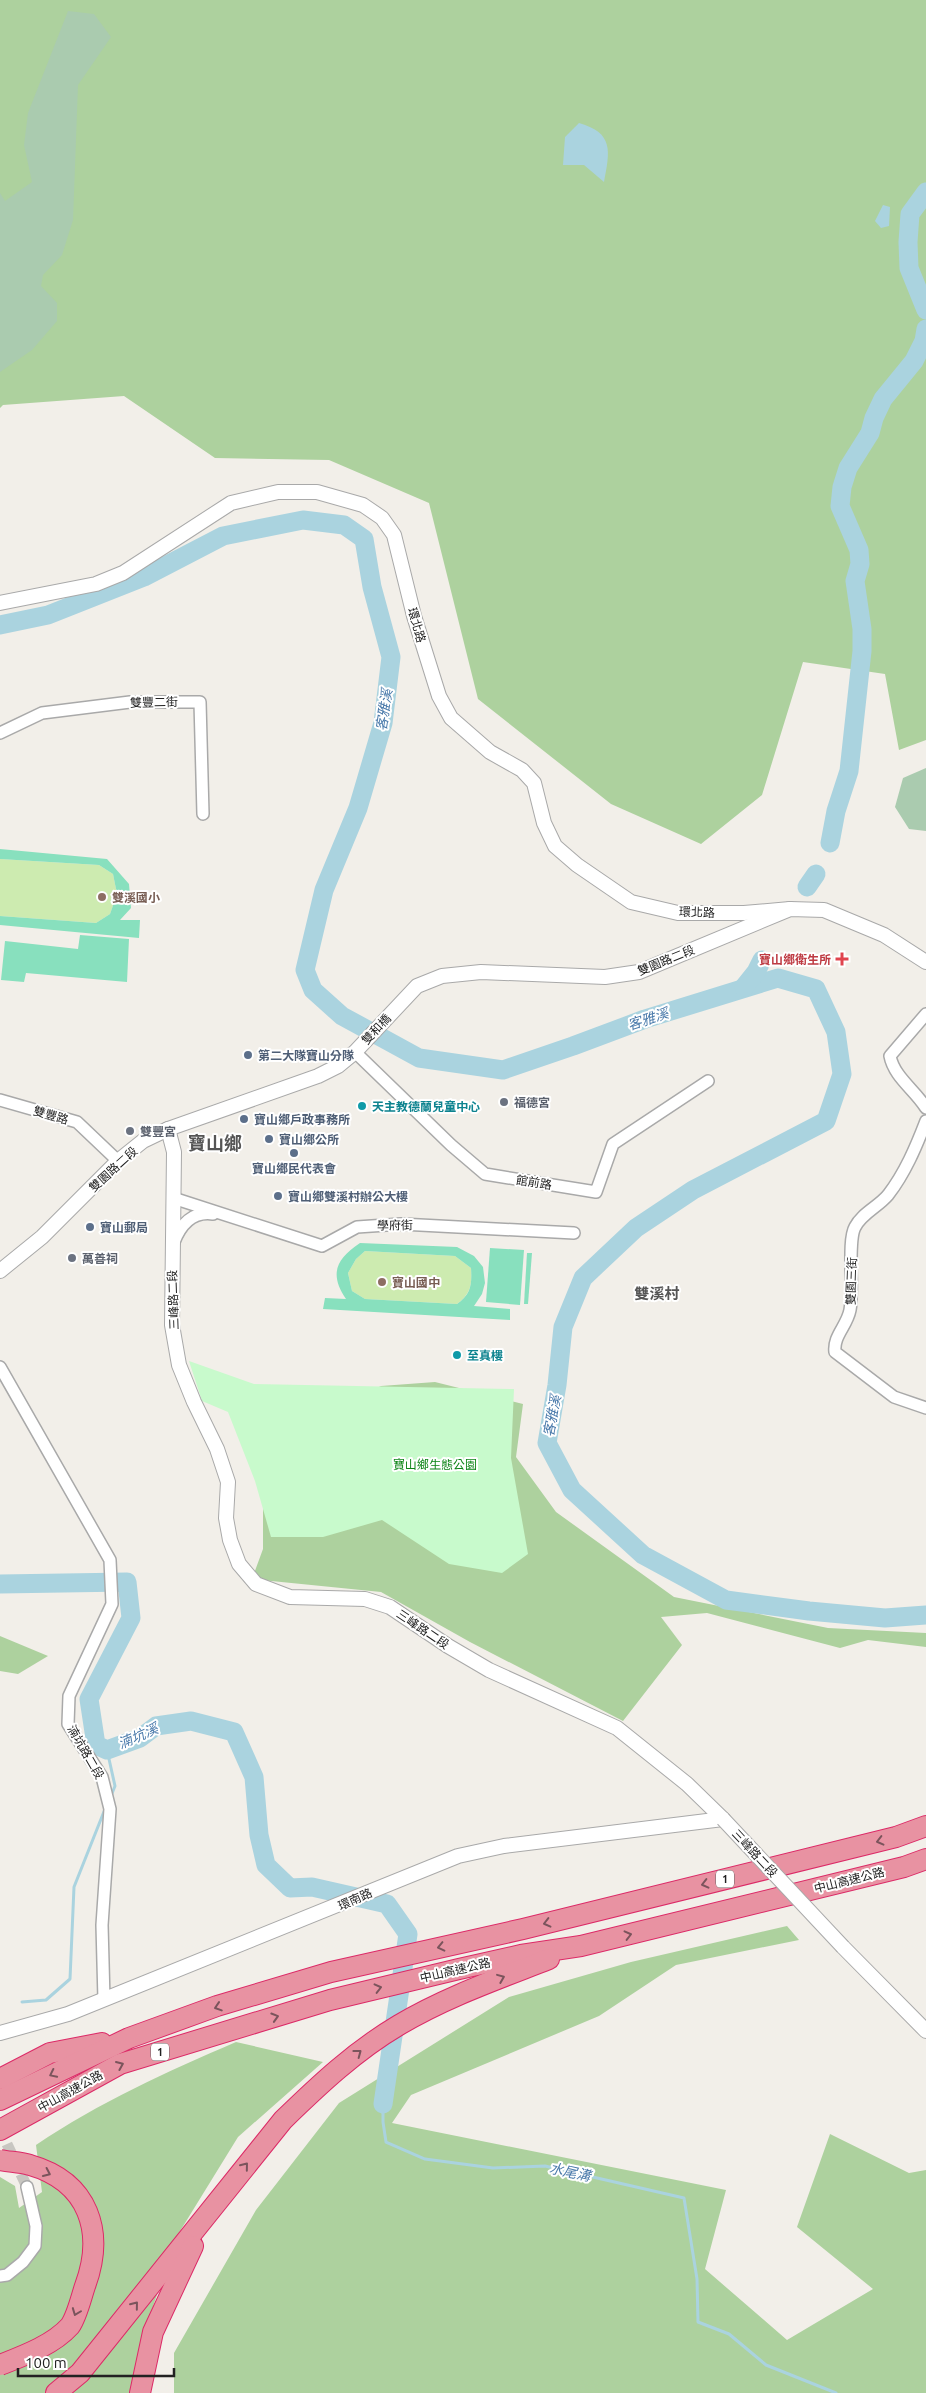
<svg xmlns="http://www.w3.org/2000/svg" width="926" height="2393" font-family="Ubuntu,'Noto Sans TC',sans-serif">
	<rect width="100%" height="100%" fill="#f2efe9"/>
	<g fill="#cdebb0">
		<path d="M 0,859 L 99,865 L 113,874 L 117,894 L 110,914 L 96,923 L 0,916 Z"/>
		<path d="M 365,1251 L 455,1256 L 471,1268 C 472,1285 471,1293 457,1304 L 365,1299 L 352,1291 L 348,1273 L 356,1259 Z"/>
	</g>
	<g fill="#add19e">
		<path d="M 0,0 L 926,0 L 926,740 L 899,750 L 885,674 L 803,662 L 762,795 L 701,844 L 611,804 L 478,699 L 429,503 L 329,460 L 215,458 L 124,396 L 3,405 L 0,408 Z"/>
		<path d="M 435,1382 L 523,1404 L 516,1457 L 556,1512 L 674,1597 L 828,1628 L 926,1633 L 926,1647 L 868,1640 L 840,1648 L 707,1613 L 661,1617 L 682,1645 L 623,1721 L 470,1642 L 381,1592 L 252,1579 L 263,1549 L 263,1462 L 344,1402 L 381,1386 Z"/>
		<path d="M 0,1636 L 48,1656 L 18,1674 L 0,1671 Z"/>
		<path d="M 787,1926 L 799,1940 L 676,1965 L 599,2016 L 411,2095 L 392,2123 L 726,2190 L 705,2269 L 787,2340 L 873,2289 L 797,2227 L 830,2134 L 909,2173 L 926,2170 L 926,2393 L 174,2393 L 174,2353 L 256,2210 L 339,2103 L 509,1997 L 631,1962 Z"/>
		<path d="M 236,2042 L 323,2062 L 238,2137 L 177,2236 L 144,2333 L 132,2393 L 0,2393 L 0,2177 L 15,2186 L 19,2208 L 42,2192 L 36,2145 C 100,2102 166,2072 236,2042 Z"/>
	</g>
	<g fill="#aacbaf">
		<path d="M 68,11 L 94,14 L 111,37 L 78,85 L 73,220 L 62,255 L 43,275 L 41,286 L 57,303 L 57,321 L 32,350 L 0,372 L 0,193 L 5,201 L 32,182 L 24,145 L 28,113 Z"/>
		<path d="M 926,768 L 926,831 L 909,829 L 895,807 L 903,778 Z"/>
	</g>
	<path fill="#c8facc" d="M 189,1361 L 254,1384 L 514,1389 L 511,1458 L 528,1554 L 502,1573 L 449,1564 L 382,1520 L 323,1537 L 271,1537 L 255,1481 L 228,1412 L 202,1401 Z"/>
	<g fill="#88e0be" fill-rule="evenodd">
		<path d="M 0,849 L 107,859 L 129,884 L 131,908 L 120,920 L 140,920 L 139,938 L 0,925 L 0,916 L 96,923 L 110,914 L 117,894 L 113,874 L 99,865 L 0,859 Z"/>
		<path d="M 80,935 L 129,939 L 127,982 L 26,973 L 24,982 L 1,980 L 5,941 L 78,949 Z"/>
		<path d="M 360,1243 L 457,1247 L 474,1256 L 483,1267 L 485,1283 L 482,1294 L 474,1306 L 510,1309 L 510,1320 L 323,1309 L 325,1298 L 346,1299 C 329,1274 336,1259 360,1243 ZM 365,1251 L 455,1256 L 471,1268 C 472,1285 471,1294 457,1304 L 365,1299 L 352,1291 L 348,1273 L 356,1259 Z"/>
		<path d="M 490,1248 L 524,1250 L 520,1305 L 486,1302 Z"/>
		<path d="M 527,1253 L 532,1253 L 528,1304 L 524,1304 Z"/>
	</g>
	<g fill="#aad3df">
		<path d="M 579,123 C 614,133 610,151 604,182 L 584,165 L 563,165 L 565,137 Z"/>
		<path d="M 883,205 L 890,207 L 889,226 L 881,228 L 875,221 Z"/>
	</g>
	<g fill="none" stroke-linecap="round" stroke-linejoin="round">
		<g stroke="#aad3df" stroke-width="3">
			<path d="M 107,1750 L 115,1786 L 111,1796"/>
			<path d="M 22,2002 L 46,2000 L 70,1979 L 74,1887 L 105,1809"/>
			<path d="M 383,2104 L 383,2122 L 386,2142 L 425,2159 L 493,2168 L 545,2166 L 684,2198 L 697,2279 L 698,2322 L 729,2334 L 766,2365 L 836,2393"/>
		</g>
		<g stroke="#aad3df" stroke-width="19">
			<path d="M 926,192 L 910,214 L 908,242 L 909,268 L 926,310"/>
			<path d="M 0,625 L 48,615 L 144,577 L 223,536 L 303,520 L 344,525 L 364,539 L 372,587 L 391,657 L 383,723 L 358,808 L 324,890 L 305,970 L 313,990 L 342,1016 L 419,1058 L 503,1070 L 573,1046 L 645,1019 L 778,978 L 816,989 L 836,1032 L 842,1074 L 826,1121 L 693,1190 L 636,1228 L 583,1278 L 563,1327 L 557,1385 L 547,1443 L 572,1490 L 643,1555 L 726,1600 L 809,1611 L 885,1618 L 926,1615"/>
			<path d="M 830,843 L 836,811 L 849,771 L 862,651 L 862,629 L 855,581 L 860,564 L 859,550 L 840,506 L 842,487 L 848,468 L 870,433 L 874,418 L 883,399 L 914,361 L 924,341 L 926,329"/>
			<path d="M 807,887 L 816,874"/>
			<path d="M 744,987 L 756,972 L 762,960"/>
			<path d="M 0,1584 L 127,1582 L 131,1618 L 89,1699 L 96,1745 L 107,1750 L 140,1738 L 156,1726 L 191,1721 L 234,1732 L 254,1777 L 259,1835 L 266,1865 L 290,1888 L 312,1887 L 387,1904 L 408,1934 L 383,2104"/>
		</g>
		<path stroke="#c8c6c1" stroke-width="11" stroke-dasharray="11 5.5" stroke-linecap="butt" d="M 0,2129 L 27,2187"/>
		<g stroke="#a9a9a9" stroke-width="14">
			<g id="minor">
				<path d="M 0,733 L 42,713 L 130,702 L 200,702 L 203,814"/>
				<path d="M 926,1014 L 890,1056 C 894,1077 915,1090 926,1108"/>
				<path d="M 355,1052 L 451,1145 L 485,1174 L 596,1192 L 613,1144 L 708,1081"/>
				<path d="M 0,1100 L 77,1122 L 118,1161"/>
				<path d="M 926,1121 C 916,1147 905,1173 888,1195 C 878,1207 862,1213 855,1227 C 847,1241 854,1289 850,1310 C 847,1326 833,1336 835,1352 L 894,1397 L 926,1408"/>
				<path d="M 173,1198 L 322,1246 L 357,1227 L 401,1224 L 574,1233"/>
				<path d="M 174,1242 C 181,1224 193,1211 213,1214"/>
				<path d="M 0,1367 L 110,1560 L 112,1604 L 69,1696 L 68,1724 L 102,1777 L 110,1809 L 102,1925 L 104,2000"/>
				<path d="M 0,2276 L 7,2275 L 23,2262 L 35,2246 L 36,2226 L 27,2187"/>
			</g>
		</g>
		<g stroke="#a9a9a9" stroke-width="16">
			<g id="tertiary">
				<path d="M 0,603 L 96,584 L 123,573 L 231,503 L 278,492 L 317,492 L 363,505 L 382,518 L 394,535 L 414,616 L 439,696 L 451,718 L 490,752 L 522,770 L 534,783 L 544,823 L 555,846 L 577,865 L 631,902 L 678,913 L 744,913 L 790,909"/>
				<path d="M 168,1129 L 174,1152 L 172,1325 L 179,1365 L 194,1402 L 217,1449 L 228,1482 L 226,1518 L 230,1540 L 239,1564 L 256,1584 L 290,1597 L 365,1599 L 390,1607 L 448,1646 L 489,1670 L 617,1728 L 687,1784 L 723,1819"/>
				<path d="M 0,1271 L 42,1237 L 118,1161 L 143,1141 L 168,1129 L 318,1076 L 338,1066 L 355,1052 L 417,986 L 442,976 L 481,972 L 605,977 L 639,972 L 790,909 L 824,910 L 884,935 L 926,962"/>
				<path d="M 843,1947 L 926,2031"/>
				<path d="M 0,2033 L 68,2014 L 458,1856 L 504,1846 L 723,1819"/>
			</g>
		</g>
		<g stroke="#dc2a67" stroke-width="22">
			<g id="motorway">
				<path d="M 0,2079 L 50,2053 L 102,2043"/>
				<path d="M 0,2100 L 129,2038 L 217,2006 L 331,1972 L 523,1929 L 896,1837 L 926,1826"/>
				<path d="M 0,2130 L 120,2064 L 330,2000 L 459,1969 L 521,1955 L 581,1946 L 904,1867 L 926,1859"/>
				<path d="M 56,2393 L 80,2373 L 283,2120 C 319,2085 355,2051 399,2025 C 446,1997 498,1979 549,1959"/>
				<path d="M 140,2393 L 153,2332 L 193,2246"/>
			</g>
		</g>
		<use href="#minor" stroke="#fff" stroke-width="11"/>
		<use href="#tertiary" stroke="#fff" stroke-width="14"/>
		<use href="#motorway" stroke="#e892a2" stroke-width="20"/>
		<g stroke="#a9a9a9" stroke-width="16" stroke-linecap="butt">
			<path id="tertiary-bridge" d="M 723,1819 L 843,1947"/>
		</g>
		<g stroke="#dc2a67" stroke-width="22" stroke-linecap="butt">
			<path id="motorway-bridge" d="M 0,2160 C 10,2162 21,2162 30,2165 C 89,2182 105,2232 85,2286 C 81,2298 77,2316 70,2326 C 53,2345 23,2356 0,2365"/>
		</g>
		<use href="#tertiary-bridge" stroke="#fff" stroke-width="14"/>
		<use href="#motorway-bridge" stroke="#e892a2" stroke-width="20"/>
	</g>
	<defs><path id="oneway-chevron" d="M-2-3.5L2.5 0L-2 3.5" fill="none" stroke-width="1.6" stroke-linecap="round" stroke-linejoin="round" transform="scale(1.25)"/></defs>
	<g stroke="#7b545c">
		<use href="#oneway-chevron" transform="translate(880 1841) rotate(166)"/>
		<use href="#oneway-chevron" transform="translate(705 1884) rotate(166)"/>
		<use href="#oneway-chevron" transform="translate(547 1923) rotate(166)"/>
		<use href="#oneway-chevron" transform="translate(628 1935) rotate(-14)"/>
		<use href="#oneway-chevron" transform="translate(441 1947) rotate(167)"/>
		<use href="#oneway-chevron" transform="translate(501 1978) rotate(-22)"/>
		<use href="#oneway-chevron" transform="translate(378 1988) rotate(-14)"/>
		<use href="#oneway-chevron" transform="translate(218 2007) rotate(162)"/>
		<use href="#oneway-chevron" transform="translate(275 2017) rotate(-17)"/>
		<use href="#oneway-chevron" transform="translate(358 2053) rotate(-37)"/>
		<use href="#oneway-chevron" transform="translate(120 2065) rotate(-23)"/>
		<use href="#oneway-chevron" transform="translate(53 2074) rotate(154)"/>
		<use href="#oneway-chevron" transform="translate(245 2166) rotate(-51)"/>
		<use href="#oneway-chevron" transform="translate(47 2173) rotate(25)"/>
		<use href="#oneway-chevron" transform="translate(135 2305) rotate(-51)"/>
		<use href="#oneway-chevron" transform="translate(76 2312) rotate(111)"/>
	</g>
	<g fill="#8d6e63" stroke="#fff" stroke-width="2">
		<circle cx="102" cy="897" r="5"/>
		<circle cx="382" cy="1282" r="5"/>
	</g>
	<path fill="#e0444e" stroke="#fff" stroke-width="2" d="M839.5 951.5h5v5h5v5h-5v5h-5v-5h-5v-5h5z"/>
	<g fill="#5c6f8a" stroke="#fff" stroke-width="2">
		<circle cx="248" cy="1055" r="5"/>
		<circle cx="244" cy="1119" r="5"/>
		<circle cx="269" cy="1139" r="5"/>
		<circle cx="294" cy="1153" r="5"/>
		<circle cx="278" cy="1196" r="5"/>
		<circle cx="90" cy="1227" r="5"/>
	</g>
	<g fill="#6b7280" stroke="#fff" stroke-width="2">
		<circle cx="504" cy="1102" r="5"/>
		<circle cx="130" cy="1131" r="5"/>
		<circle cx="72" cy="1258" r="5"/>
	</g>
	<g fill="#0f9aa8" stroke="#fff" stroke-width="2">
		<circle cx="362" cy="1106" r="5"/>
		<circle cx="457" cy="1355" r="5"/>
	</g>
	<g text-anchor="middle" dominant-baseline="central" stroke-width="4" stroke-linejoin="round" paint-order="stroke">
		<g fill="#fff" stroke="#646464" stroke-width="1">
			<rect x="716" y="1870.5" width="18" height="17" rx="4"/>
			<rect x="151" y="2043.5" width="18" height="17" rx="4"/>
		</g>
		<g font-size="11" font-weight="bold" fill="#222">
			<text x="725" y="1879">1</text>
			<text x="160" y="2052">1</text>
		</g>
		<g font-size="12" fill="#222" stroke="#fff">
			<text transform="translate(417 625) rotate(74)">環北路</text>
			<text transform="translate(154 702) rotate(-1)">雙豐二街</text>
			<text transform="translate(697 912) rotate(2)">環北路</text>
			<text transform="translate(666 960) rotate(-22)">雙園路二段</text>
			<text transform="translate(376 1029) rotate(-47)">雙和橋</text>
			<text transform="translate(51 1115) rotate(16)">雙豐路</text>
			<text transform="translate(113 1169) rotate(-42)">雙園路二段</text>
			<text transform="translate(534 1182) rotate(9)">館前路</text>
			<text transform="translate(395 1225) rotate(-1)">學府街</text>
			<text transform="translate(851 1281) rotate(-88)">雙園三街</text>
			<text transform="translate(173 1300) rotate(-92)">三峰路二段</text>
			<text transform="translate(423 1629) rotate(34)">三峰路二段</text>
			<text transform="translate(86 1752) rotate(60)">湳坑路二段</text>
			<text transform="translate(755 1853) rotate(47)">三峰路二段</text>
			<text transform="translate(849 1880) rotate(-14)">中山高速公路</text>
			<text transform="translate(355 1899) rotate(-24)">環南路</text>
			<text transform="translate(455 1970) rotate(-13)">中山高速公路</text>
			<text transform="translate(70 2091) rotate(-29)">中山高速公路</text>
		</g>
		<g font-size="12" font-weight="bold" fill="#785e54" stroke="#fff" text-anchor="start">
			<text x="112" y="897">雙溪國小</text>
			<text x="392" y="1282">寶山國中</text>
		</g>
		<g font-size="12" font-weight="bold" fill="#be3a42" stroke="#fff" text-anchor="end">
			<text x="831" y="959">寶山鄉衛生所</text>
		</g>
		<g font-size="12" font-weight="bold" fill="#4e5e75" stroke="#fff" text-anchor="start">
			<text x="258" y="1055">第二大隊寶山分隊</text>
			<text x="254" y="1119">寶山鄉戶政事務所</text>
			<text x="279" y="1139">寶山鄉公所</text>
			<text x="294" y="1168" text-anchor="middle">寶山鄉民代表會</text>
			<text x="288" y="1196">寶山鄉雙溪村辦公大樓</text>
			<text x="100" y="1227">寶山郵局</text>
		</g>
		<g font-size="12" font-weight="bold" fill="#5b616d" stroke="#fff" text-anchor="start">
			<text x="514" y="1102">福德宮</text>
			<text x="140" y="1131">雙豐宮</text>
			<text x="82" y="1258">萬善祠</text>
		</g>
		<g font-size="12" font-weight="bold" fill="#0d838f" stroke="#fff" text-anchor="start">
			<text x="372" y="1106">天主教德蘭兒童中心</text>
			<text x="467" y="1355">至真樓</text>
		</g>
		<g font-size="12" fill="#0c8416" stroke="#fff">
			<text x="435" y="1464">寶山鄉生態公園</text>
		</g>
		<g font-size="14" font-style="italic" fill="#4a7aab" stroke="#fff">
			<text transform="translate(384 710) rotate(-81)">客雅溪</text>
			<text transform="translate(648 1019) rotate(-18)">客雅溪</text>
			<text transform="translate(552 1416) rotate(-79)">客雅溪</text>
			<text transform="translate(138 1736) rotate(-24)">湳坑溪</text>
			<text transform="translate(570 2172) rotate(12)">水尾溝</text>
		</g>
		<g font-size="15" font-weight="bold" fill="#555" stroke="#fff">
			<text x="657" y="1293">雙溪村</text>
		</g>
		<g font-size="18" font-weight="bold" fill="#555" stroke="#fff">
			<text x="215" y="1143">寶山鄉</text>
		</g>
	</g>
	<path d="M18 2368v8h156v-8" fill="none" stroke="#222222" stroke-width="2.5"/>
	<text x="25" y="2368" font-size="15" fill="#222222" stroke="#ffffff" stroke-width="4" paint-order="stroke">100 m</text>
</svg>
